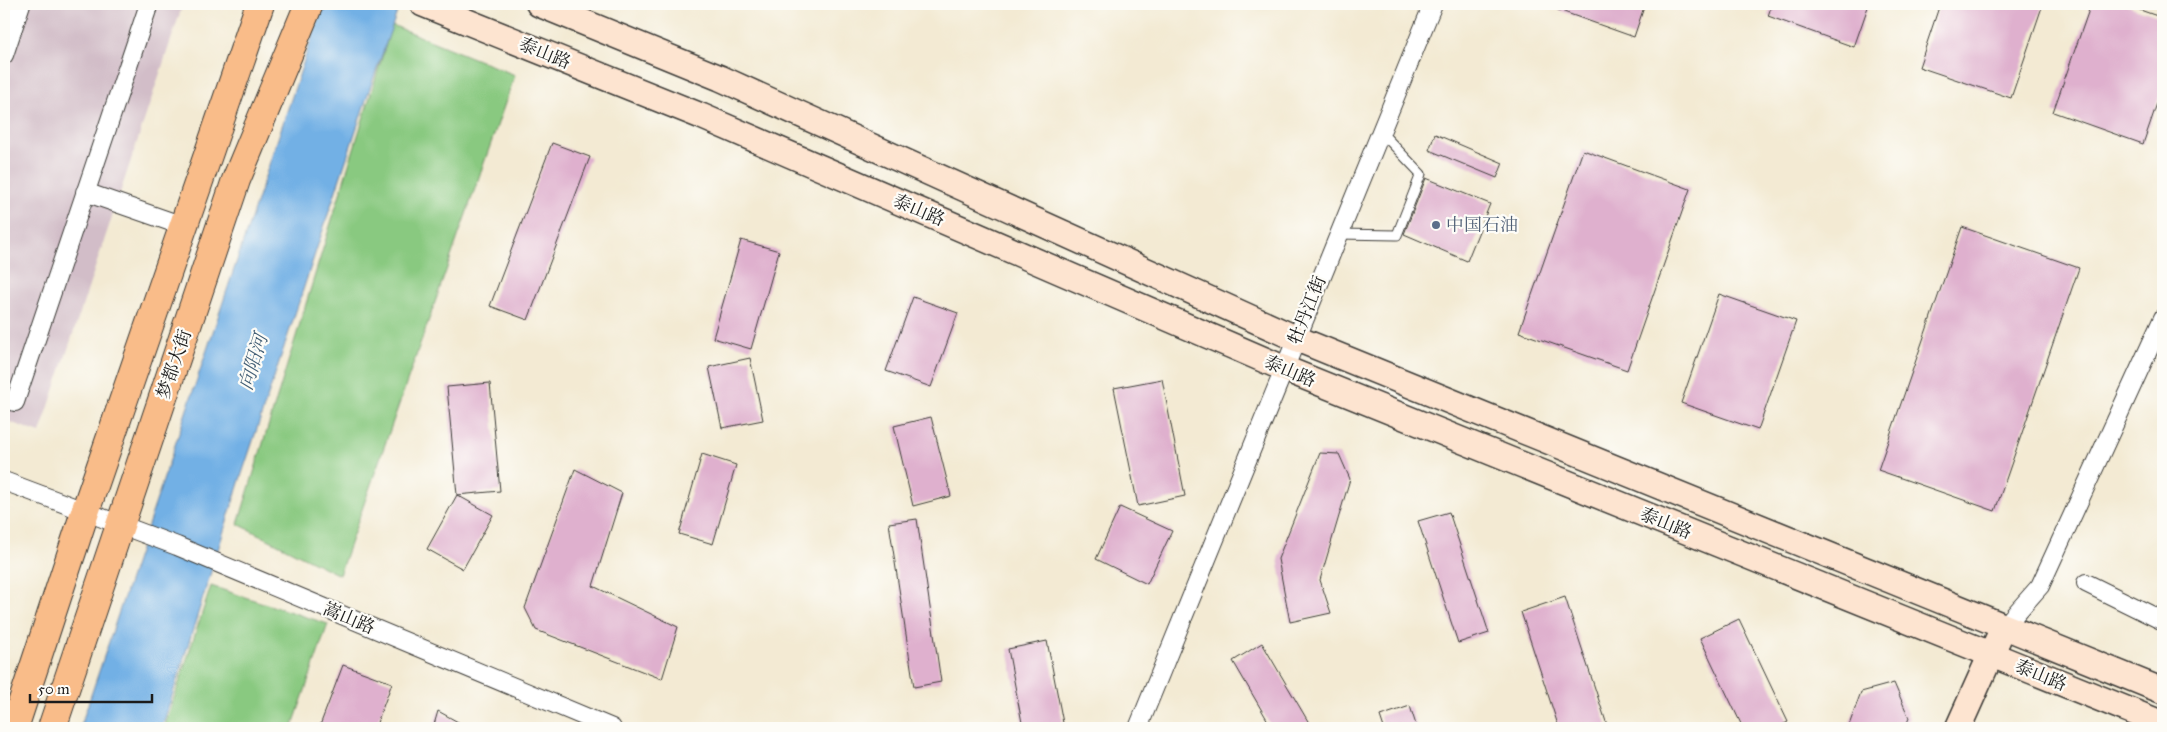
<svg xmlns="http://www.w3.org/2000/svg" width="2167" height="732" font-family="'IM FELL Great Primer','Noto Serif SC',serif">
	<rect width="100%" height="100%" fill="#fdfcf7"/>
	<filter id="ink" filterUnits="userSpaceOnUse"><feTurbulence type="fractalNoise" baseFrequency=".02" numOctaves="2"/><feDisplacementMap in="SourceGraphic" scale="10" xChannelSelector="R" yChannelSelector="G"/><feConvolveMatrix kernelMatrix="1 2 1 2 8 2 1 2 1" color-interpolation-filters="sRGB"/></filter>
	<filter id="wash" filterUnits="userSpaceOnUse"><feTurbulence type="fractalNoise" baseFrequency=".0096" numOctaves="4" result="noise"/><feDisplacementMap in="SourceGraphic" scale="20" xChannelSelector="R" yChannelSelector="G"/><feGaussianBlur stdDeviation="1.12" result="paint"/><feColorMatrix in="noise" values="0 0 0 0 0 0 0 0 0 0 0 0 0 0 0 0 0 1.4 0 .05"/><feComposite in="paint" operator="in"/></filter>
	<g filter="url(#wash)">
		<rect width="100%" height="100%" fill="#f3ead3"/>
		<path fill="#d2bdc8" d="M 29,4 L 183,4 L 40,433 L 4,420 L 4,75 Z"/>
		<g fill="#89c980" stroke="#52724e">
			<path d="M 392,25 L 515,75 L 339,575 L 238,524 Z"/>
			<path d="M 211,586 L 328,624 L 292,728 L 164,728 Z"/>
		</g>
		<path fill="#72b0e5" stroke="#476680" d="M 323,4 L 400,4 L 369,91 L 239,483 L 162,728 L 80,728 Z"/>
		<g id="blocks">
			<g fill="#dfb0ce">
				<path d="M 1547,4 L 1645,4 L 1634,37 L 1547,6 Z"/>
				<path d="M 1772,4 L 1869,4 L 1854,47 L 1768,16 Z"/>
				<path d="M 1940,4 L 2043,4 L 2011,98 L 1919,67 Z"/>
				<path d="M 2091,4 L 2123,4 L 2163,18 L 2163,86 L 2143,144 L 2053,112 Z"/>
				<path d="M 1435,134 L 1503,163 L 1497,178 L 1429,150 Z"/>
				<path d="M 552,143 L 590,157 L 528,320 L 490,306 Z"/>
				<path d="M 1583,150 L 1690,189 L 1627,370 L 1519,332 Z"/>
				<path d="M 1426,178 L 1490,204 L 1467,261 L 1404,234 Z"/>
				<path d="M 1962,227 L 2079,268 L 1995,511 L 1878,470 Z"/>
				<path d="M 741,240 L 779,251 L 751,349 L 713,338 Z"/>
				<path d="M 1719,294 L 1796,321 L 1758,430 L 1681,403 Z"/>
				<path d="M 913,297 L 958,313 L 931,387 L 886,371 Z"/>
				<path d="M 750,358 L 763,420 L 722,428 L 709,367 Z"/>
				<path d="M 1162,379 L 1185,496 L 1138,506 L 1114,388 Z"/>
				<path d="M 490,383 L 500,491 L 457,495 L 447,387 Z"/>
				<path d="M 931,417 L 951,496 L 913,506 L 894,426 Z"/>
				<path d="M 1320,453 L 1339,454 L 1350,479 L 1320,580 L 1331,613 L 1290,622 L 1278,559 Z"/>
				<path d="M 702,454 L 736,465 L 713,544 L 679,534 Z"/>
				<path d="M 575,469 L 622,493 L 593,586 L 678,627 L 662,679 L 536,630 L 525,608 Z"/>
				<path d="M 457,495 L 493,515 L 463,569 L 427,549 Z"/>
				<path d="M 1120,507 L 1172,531 L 1147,584 L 1096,559 Z"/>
				<path d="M 1449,512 L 1489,633 L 1458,643 L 1418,521 Z"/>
				<path d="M 917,519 L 941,682 L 914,687 L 889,523 Z"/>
				<path d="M 1565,597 L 1608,728 L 1559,728 L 1521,612 Z"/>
				<path d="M 1739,619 L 1788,722 L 1776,728 L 1743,728 L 1700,638 Z"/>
				<path d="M 1047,641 L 1064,728 L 1023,728 L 1008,649 Z"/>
				<path d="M 1262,643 L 1312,728 L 1272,728 L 1233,661 Z"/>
				<path d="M 343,665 L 392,683 L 375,728 L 319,728 Z"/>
				<path d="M 1894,683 L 1909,718 L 1905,728 L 1848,728 L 1861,692 Z"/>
				<path d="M 1410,706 L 1417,728 L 1384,728 L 1380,716 Z"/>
				<path d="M 438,711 L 469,728 L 433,728 Z"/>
			</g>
		</g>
	</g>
	<g filter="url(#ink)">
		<use href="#blocks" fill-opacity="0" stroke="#3c3b37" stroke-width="1"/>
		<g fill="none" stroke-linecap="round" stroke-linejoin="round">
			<g stroke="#3c3b37" stroke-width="11">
				<path id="lane" d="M 1338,234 L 1397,235 L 1421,174 L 1380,131"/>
			</g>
			<g stroke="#3c3b37" stroke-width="20">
				<g id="street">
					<path d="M 4,55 L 21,4"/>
					<path d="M 85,192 L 183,226"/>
					<path d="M 15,402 L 149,4"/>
					<path d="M 4,481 L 177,546 L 612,728"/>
					<path d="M 2086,583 L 2163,621"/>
					<path d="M 2003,628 L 2040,586 L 2163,318"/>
					<path d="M 1138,728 L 1433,4"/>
				</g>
			</g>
			<g stroke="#3c3b37" stroke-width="28">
				<g id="secondary">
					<path d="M 423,4 L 701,116 L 1283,368 L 2163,724"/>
					<path d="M 539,4 L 720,78 L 1295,338 L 2163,691"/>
					<path d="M 1958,728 L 1998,639"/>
				</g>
			</g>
			<g stroke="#3c3b37" stroke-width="30">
				<g id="primary">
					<path d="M 14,728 L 85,512 L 260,4"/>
					<path d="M 52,728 L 236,180 L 309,4"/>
				</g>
			</g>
			<use href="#lane" stroke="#fff" stroke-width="9"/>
			<use href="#street" stroke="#fff" stroke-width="18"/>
			<use href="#secondary" stroke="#fde4d0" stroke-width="25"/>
			<use href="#primary" stroke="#f9bc89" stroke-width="28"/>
		</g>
	</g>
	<circle fill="#5c6f8a" stroke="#fdfcf7" stroke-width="2" cx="1436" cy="225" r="5"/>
	<g text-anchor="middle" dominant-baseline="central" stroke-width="4.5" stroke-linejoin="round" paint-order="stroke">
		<g font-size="18" fill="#1c1c1c" stroke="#fdfcf7">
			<text transform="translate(545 53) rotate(22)">泰山路</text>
			<text transform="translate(919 210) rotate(23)">泰山路</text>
			<text transform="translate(1307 310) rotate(-68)">牡丹江街</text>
			<text transform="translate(174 364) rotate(-71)">梦都大街</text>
			<text transform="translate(1290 371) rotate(23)">泰山路</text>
			<text transform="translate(1666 523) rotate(22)">泰山路</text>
			<text transform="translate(349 618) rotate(23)">嵩山路</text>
			<text transform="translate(2041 675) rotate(22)">泰山路</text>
		</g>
		<g font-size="18" fill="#4e5e75" stroke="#fdfcf7" text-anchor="start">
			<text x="1446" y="225">中国石油</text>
		</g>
		<g font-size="19" font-style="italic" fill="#435f76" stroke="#fdfcf7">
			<text transform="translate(253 362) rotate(-73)">向阳河</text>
		</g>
	</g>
	<rect width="2167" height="732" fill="none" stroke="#fdfcf7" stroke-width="20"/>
	<path d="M30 694v8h122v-8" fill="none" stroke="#1c1c1c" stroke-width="2.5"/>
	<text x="38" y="694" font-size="15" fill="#1c1c1c" stroke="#fdfcf7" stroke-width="4" paint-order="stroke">50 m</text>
</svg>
